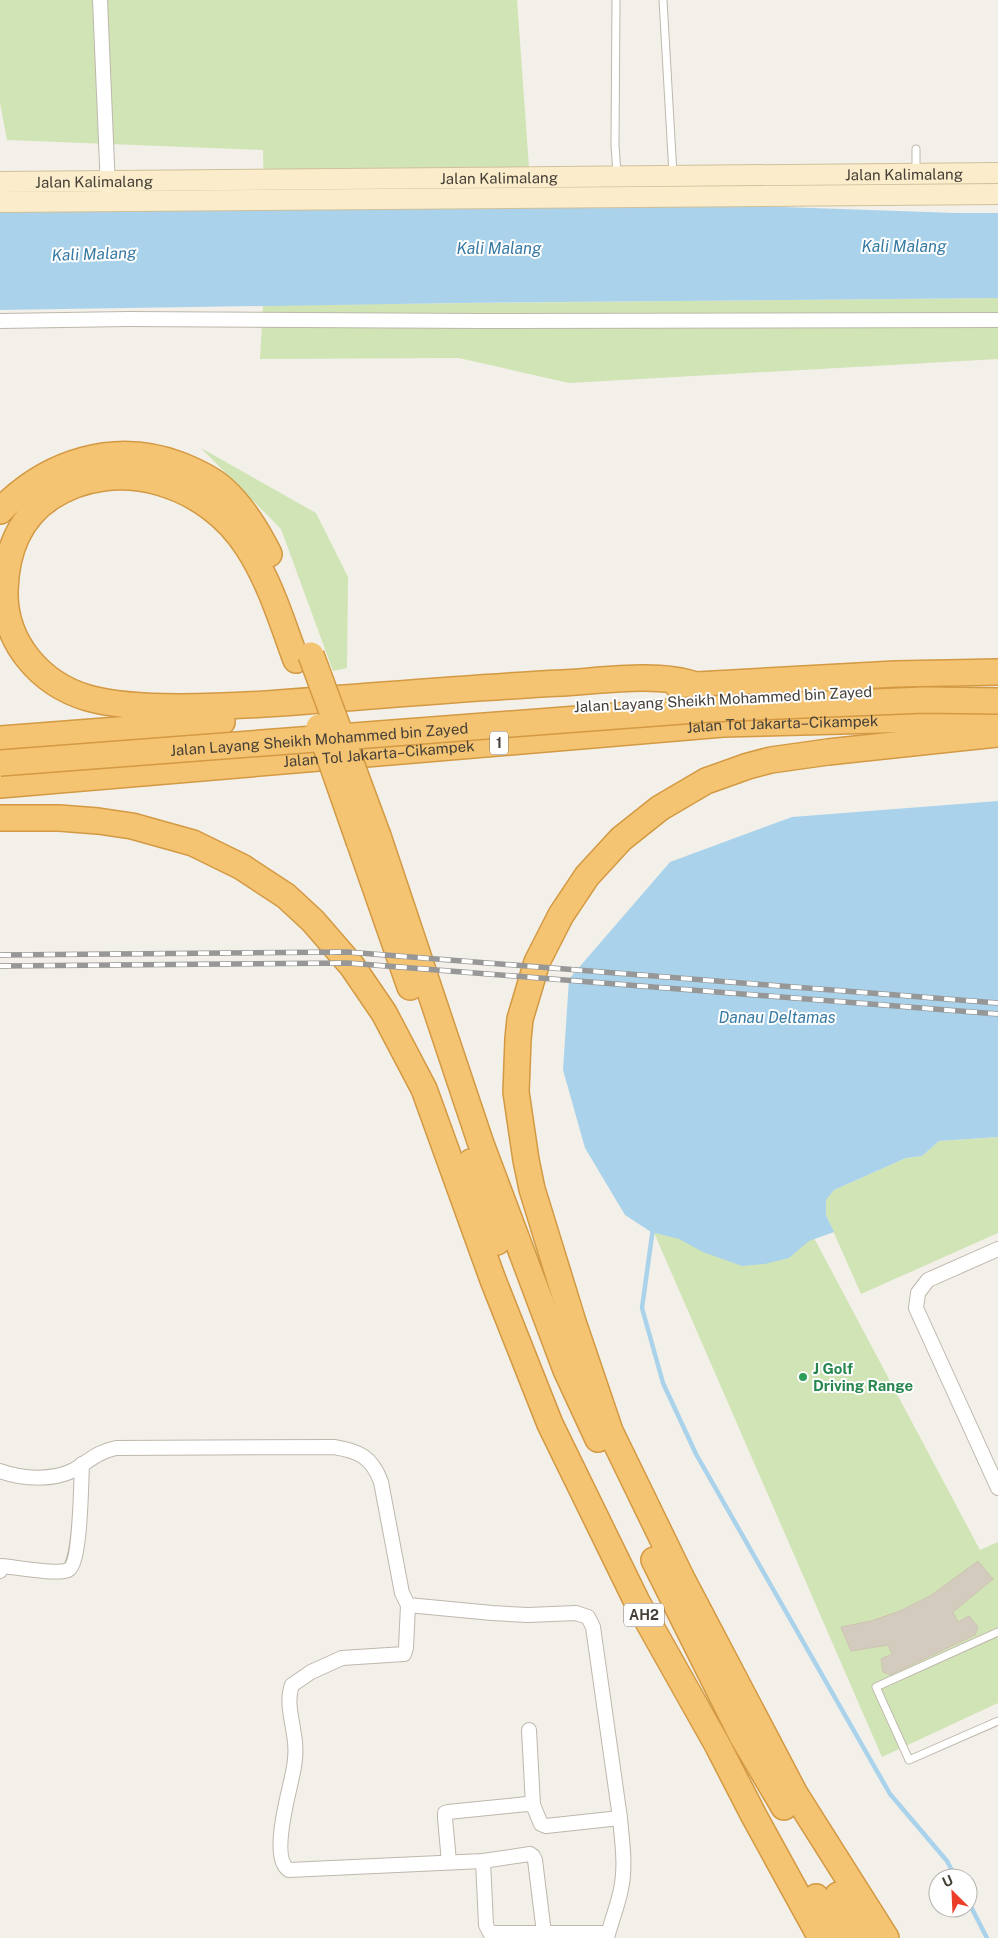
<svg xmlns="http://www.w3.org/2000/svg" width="998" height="1938" font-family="'Public Sans',sans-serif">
	<rect width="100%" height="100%" fill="#f3f0e9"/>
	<g fill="#d1e4b5">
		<path d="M 0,0 L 517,0 L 531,195 L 264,200 L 263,150 L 7,140 L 0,103 Z"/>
		<path d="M 998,298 L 998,359 L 569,383 L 459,358 L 260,359 L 263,305 Z"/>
		<path d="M 201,448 L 316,513 L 348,577 L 347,668 L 333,671 L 281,529 Z"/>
		<path d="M 998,1137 L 998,1233 L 861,1294 L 826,1215 L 826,1199 L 834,1190 L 906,1158 L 922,1156 L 939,1141 Z"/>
		<path d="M 772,1159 L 980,1550 L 998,1542 L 998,1703 L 882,1757 L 645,1212 Z"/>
	</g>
	<g fill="#aad3eb">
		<path d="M 532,198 L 956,213 L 998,213 L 998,298 L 459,303 L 0,310 L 0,202 Z"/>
		<path d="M 998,801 L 998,1137 L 939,1141 L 922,1156 L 906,1158 L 834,1190 L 826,1200 L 826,1215 L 834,1232 L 809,1241 L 789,1258 L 765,1264 L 742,1266 L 703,1252 L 679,1239 L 651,1232 L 625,1215 L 585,1148 L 563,1070 L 569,979 L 670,862 L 792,817 Z"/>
	</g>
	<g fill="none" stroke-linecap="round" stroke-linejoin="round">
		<g stroke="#aad3eb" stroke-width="4.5">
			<path d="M 653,1228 L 642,1308 L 663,1383 L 696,1454 L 890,1794 L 947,1861 L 956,1878"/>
			<path d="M 968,1901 L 987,1938"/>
		</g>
	</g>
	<path fill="#d4cbbf" stroke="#cec3b3" d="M 978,1561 L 993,1579 L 953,1612 L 958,1622 L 969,1616 L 978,1627 L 975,1635 L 890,1675 L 883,1672 L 881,1659 L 892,1654 L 888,1645 L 851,1651 L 841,1627 L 871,1621 L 900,1611 L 930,1596 Z"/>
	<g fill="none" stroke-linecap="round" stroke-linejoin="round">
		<g stroke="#beb7ac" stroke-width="9">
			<g id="service">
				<path d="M 616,0 L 615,145 L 617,174"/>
				<path d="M 663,0 L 673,174"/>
				<path d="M 916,149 L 916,172"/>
				<path d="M 998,1632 L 876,1687 L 909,1760 L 998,1721"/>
			</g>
		</g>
		<g stroke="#beb7ac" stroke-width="16">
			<g id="minor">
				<path d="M 100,0 L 108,188"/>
				<path d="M 0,321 L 128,319 L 483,321 L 998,320"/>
				<path d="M 998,1249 L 928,1280 L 918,1293 L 916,1308 L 998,1488"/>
				<path d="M 0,1471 C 22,1479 52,1481 74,1470 C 89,1461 97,1452 116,1448 L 334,1447 C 359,1451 372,1457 381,1482 L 402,1593 L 408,1605 L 492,1613 L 528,1615 L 576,1613 L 588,1617 L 593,1627 L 620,1818 C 622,1841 626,1866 621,1889 C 618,1905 611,1922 607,1938"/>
				<path d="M 0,1571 L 2,1566 C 14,1567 58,1575 68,1570 C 81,1564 81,1480 82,1464"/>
				<path d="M 408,1605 L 406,1648 L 404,1654 L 342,1658 L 311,1672 L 292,1685 C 286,1701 292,1719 294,1735 C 297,1749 295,1764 292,1777 C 288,1796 270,1859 289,1870 L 483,1861 L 530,1854 L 533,1856 L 535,1860 L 544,1933"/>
				<path d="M 529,1730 L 533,1805"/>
				<path d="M 483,1861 L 486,1925 L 490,1933 L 608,1933"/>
				<path d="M 449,1862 L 445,1818 L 445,1813 L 448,1812 L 527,1804 L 533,1805 L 541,1824 L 546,1826 L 620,1818"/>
			</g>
		</g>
		<g stroke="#d0c09b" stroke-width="22">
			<g id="secondary">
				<path id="s1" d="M 0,182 L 998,173"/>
				<path d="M 0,202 L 998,194"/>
			</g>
		</g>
		<g stroke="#d39943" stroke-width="28">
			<g id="motorway">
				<path d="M 0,511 C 47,462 115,440 180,465 C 195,471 211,478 223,489 C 243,507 257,530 269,554"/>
				<path d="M 296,660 C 282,622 270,582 248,548 C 208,484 118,454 51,497 C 19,518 6,553 5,591 C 4,642 40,684 88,698 C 117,706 149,707 179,707 C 226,707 272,704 319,700 C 400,694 480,687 562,683 C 600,681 659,672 695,685"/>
				<path d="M 678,686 L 895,674 L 998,672"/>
				<path d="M 0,739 L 222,722"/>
				<path id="s2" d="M 0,785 L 723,724 L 998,717"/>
				<path d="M 0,818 L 59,818 L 98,821 L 132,826 L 193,843 L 242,867 L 286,896 L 313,921 L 352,966 L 384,1013 L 424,1089 L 493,1280 L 550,1424 L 637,1602 L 718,1746 L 754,1816 L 821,1938"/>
				<path d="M 378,836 L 481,1144 L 566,1370 L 598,1439"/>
				<path d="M 359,841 L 410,987"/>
				<path d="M 471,1162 L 497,1242"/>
				<path d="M 654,1560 L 742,1736 L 784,1807"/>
				<path d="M 838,1895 L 865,1938"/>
				<path d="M 816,1897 L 842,1938"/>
				<path d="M 886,1938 L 795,1794 L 681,1577 L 610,1431 L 573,1322 L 532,1189 L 526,1160 L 516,1092 L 518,1039 L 520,1019 L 537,962 L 561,915 L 587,876 L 621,839 L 660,808 L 706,781 L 748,766 L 771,760 L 828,752 L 998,734"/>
			</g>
		</g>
		<use href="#service" stroke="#fff" stroke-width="7"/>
		<use href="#minor" stroke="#fff" stroke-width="14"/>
		<use href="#secondary" stroke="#fbedcb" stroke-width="20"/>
		<use href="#motorway" stroke="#f4c473" stroke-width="25"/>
		<g stroke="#979797" stroke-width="5.5">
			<g id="rail">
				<path d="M 0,955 L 347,952 L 998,1003"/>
				<path d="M 0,966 L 348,963 L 998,1014"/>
			</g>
		</g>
		<use href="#rail" stroke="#fff" stroke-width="4" stroke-dasharray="11" stroke-linecap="butt"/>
		<g stroke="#d39943" stroke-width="28" stroke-linecap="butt">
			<g id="motorway-bridge">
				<path d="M 311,655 L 378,836"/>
				<path d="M 319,727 L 359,841"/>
				<path id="s3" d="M 0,763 L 709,709 L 924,700 L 998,701"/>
			</g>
		</g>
		<use href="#motorway-bridge" stroke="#f4c473" stroke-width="25"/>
	</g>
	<circle fill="#2e9e5b" stroke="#fff" stroke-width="2" cx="803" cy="1377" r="5"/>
	<g text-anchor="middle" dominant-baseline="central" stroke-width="4" stroke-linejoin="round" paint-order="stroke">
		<g fill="#fff" stroke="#7e7974" stroke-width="1">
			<rect x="490" y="731.5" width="18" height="23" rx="4"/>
			<rect x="624" y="1603.5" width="40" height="23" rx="4"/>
		</g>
		<g font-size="14" font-weight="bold" fill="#464038">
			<text x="499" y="743">1</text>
			<text x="644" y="1615">AH2</text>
		</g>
		<g font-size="15" fill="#464038" stroke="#fff">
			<text stroke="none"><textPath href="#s1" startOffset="904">Jalan Kalimalang</textPath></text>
			<text stroke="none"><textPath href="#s1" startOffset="499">Jalan Kalimalang</textPath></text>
			<text stroke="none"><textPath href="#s1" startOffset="94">Jalan Kalimalang</textPath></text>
			<text transform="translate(723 699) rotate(-3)">Jalan Layang Sheikh Mohammed bin Zayed</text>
			<text stroke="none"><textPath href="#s2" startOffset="785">Jalan Tol Jakarta–Cikampek</textPath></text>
			<text stroke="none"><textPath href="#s3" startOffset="320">Jalan Layang Sheikh Mohammed bin Zayed</textPath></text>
			<text stroke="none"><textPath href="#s2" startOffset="380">Jalan Tol Jakarta–Cikampek</textPath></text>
		</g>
		<g font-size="15" font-weight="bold" fill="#27864d" stroke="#fff" text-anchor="start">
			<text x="813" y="1368">J Golf<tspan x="813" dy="17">Driving Range</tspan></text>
		</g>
		<g font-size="16" font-style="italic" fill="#367aa3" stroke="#fff">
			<text x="904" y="246">Kali Malang</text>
			<text x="499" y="248">Kali Malang</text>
			<text transform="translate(94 254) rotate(-2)">Kali Malang</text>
			<text x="777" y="1017">Danau Deltamas</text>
		</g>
	</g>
	<g transform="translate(953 1893) rotate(336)"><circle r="24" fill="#ffffff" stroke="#b5b3af"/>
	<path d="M0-4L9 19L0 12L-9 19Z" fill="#eb3e28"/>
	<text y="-8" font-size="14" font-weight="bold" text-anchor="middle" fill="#464038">U</text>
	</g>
</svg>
